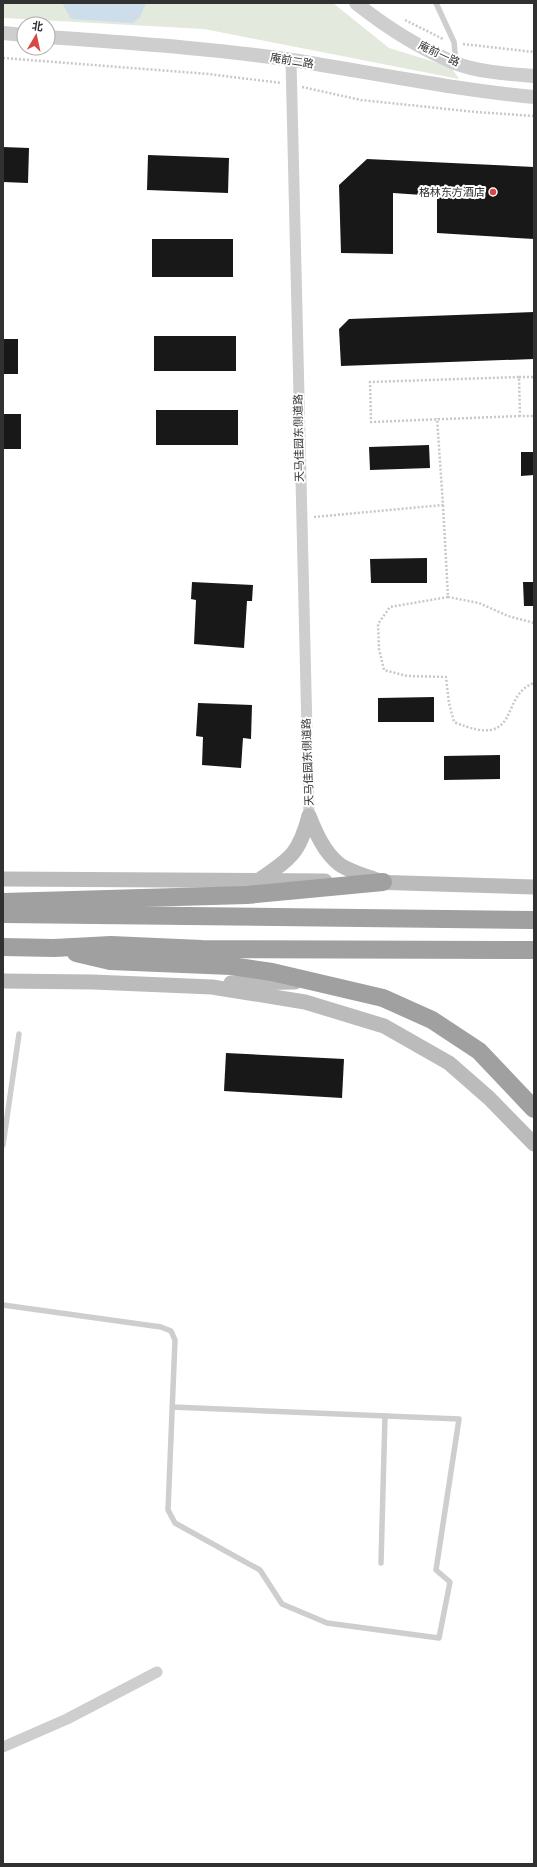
<svg xmlns="http://www.w3.org/2000/svg" width="537" height="1867" font-family="Figtree,'Noto Sans SC',sans-serif">
	<rect width="100%" height="100%" fill="#fff"/>
	<path fill="#e3e9dd" d="M 3,3 L 333,3 L 389,48 L 451,67 L 459,79 L 204,29 L 3,18 Z"/>
	<path fill="#ceddea" d="M 62,3 L 146,3 L 140,17 L 133,23 L 71,19 Z"/>
	<g fill="#181818">
		<path d="M 3,147 L 29,148 L 28,183 L 3,182 Z"/>
		<path d="M 148,155 L 229,158 L 228,193 L 147,190 Z"/>
		<path d="M 367,159 L 534,167 L 534,239 L 437,233 L 437,196 L 393,193 L 393,254 L 341,253 L 339,185 Z"/>
		<rect x="152" y="239" width="81" height="38"/>
		<path d="M 534,312 L 534,359 L 341,366 L 339,329 L 349,319 Z"/>
		<rect x="154" y="336" width="82" height="35"/>
		<rect x="3" y="339" width="15" height="35"/>
		<rect x="156" y="410" width="82" height="35"/>
		<rect x="3" y="414" width="18" height="35"/>
		<path d="M 429,445 L 430,468 L 370,470 L 369,447 Z"/>
		<path d="M 521,452 L 534,452 L 534,475 L 521,476 Z"/>
		<path d="M 427,558 L 427,583 L 371,583 L 370,559 Z"/>
		<path d="M 192,582 L 253,585 L 252,601 L 247,601 L 244,648 L 194,644 L 196,600 L 191,599 Z"/>
		<path d="M 523,582 L 534,582 L 534,606 L 524,606 Z"/>
		<path d="M 434,697 L 434,722 L 378,722 L 378,698 Z"/>
		<path d="M 198,703 L 252,705 L 251,739 L 243,738 L 241,768 L 202,765 L 203,737 L 196,736 Z"/>
		<path d="M 500,755 L 500,779 L 444,780 L 444,756 Z"/>
		<path d="M 226,1053 L 344,1059 L 342,1098 L 224,1091 Z"/>
	</g>
	<g fill="none" stroke-linecap="round" stroke-linejoin="round">
		<g stroke="#c8c8c8" stroke-width="2.5" stroke-dasharray="2 2" stroke-linecap="butt">
			<path d="M 405,20 L 443,39"/>
			<path d="M 463,44 L 534,52"/>
			<path d="M 3,58 L 209,74 L 281,83"/>
			<path d="M 302,87 L 361,100 L 476,112 L 534,116"/>
			<path d="M 519,377 L 534,377"/>
			<path d="M 520,416 L 371,422 L 370,382 L 519,377 L 520,416 L 534,416"/>
			<path d="M 443,505 L 448,597 L 479,603 L 508,616 L 534,623"/>
			<path d="M 314,517 L 443,505 L 437,418"/>
			<path d="M 448,597 L 390,607 L 378,624 L 379,649 L 384,670 L 407,676 L 446,677 L 449,703 L 454,722 C 523,751 498,696 534,683"/>
		</g>
		<g stroke="#cecece" stroke-width="5.5">
			<path d="M 436,3 L 454,42 L 456,63"/>
			<path d="M 3,1145 L 19,1034"/>
			<path d="M 3,1305 L 161,1327 L 171,1331 L 175,1340 L 168,1510 L 175,1523 L 260,1570 L 282,1604 L 327,1623 L 439,1638 L 450,1582 L 436,1570 L 459,1419 L 172,1407"/>
			<path d="M 381,1563 L 385,1416"/>
		</g>
		<g stroke="#cecece" stroke-width="11">
			<path d="M 291,60 L 309,816"/>
			<path d="M 3,1747 L 67,1719 L 157,1672"/>
		</g>
		<g stroke="#cecece" stroke-width="14">
			<path d="M 356,3 C 386,27 419,48 455,63 C 477,72 510,74 534,76"/>
			<path d="M 3,33 L 24,35"/>
			<path d="M 48,37 C 129,43 211,48 292,60 C 373,73 452,89 534,97"/>
		</g>
		<g stroke="#bbb" stroke-width="15">
			<path d="M 309,816 C 316,833 324,852 339,864 C 348,871 370,877 382,882"/>
			<path d="M 3,879 L 325,881"/>
			<path d="M 259,880 C 290,859 299,854 309,816"/>
			<path d="M 371,882 L 534,887"/>
			<path d="M 3,981 L 93,982 L 212,987 L 305,1002 L 384,1026 L 449,1063 L 489,1098 L 534,1144"/>
			<path d="M 231,983 L 295,982"/>
		</g>
		<g stroke="#a0a0a0" stroke-width="18">
			<path d="M 3,902 L 247,895 L 383,882"/>
			<path d="M 3,914 L 534,920"/>
			<path d="M 3,947 L 54,948 L 111,945 L 202,949 L 534,950"/>
			<path d="M 76,953 L 110,961 L 231,966 L 272,972 L 383,998 L 432,1020 L 479,1051 L 534,1109"/>
		</g>
	</g>
	<circle fill="#d74744" stroke="#fff" stroke-width="1.5" cx="493" cy="192" r="4"/>
	<g text-anchor="middle" dominant-baseline="central" stroke-width="4" stroke-linejoin="round" paint-order="stroke">
		<g font-size="11" fill="#313131" stroke="#fff">
			<text transform="translate(439 54) rotate(25)">庵前一路</text>
			<text transform="translate(292 61) rotate(9)">庵前二路</text>
			<text transform="translate(299 438) rotate(-91)">天马佳园东侧道路</text>
			<text transform="translate(308 762) rotate(-92)">天马佳园东侧道路</text>
		</g>
		<g font-size="11" fill="#313131" stroke="#fff" text-anchor="end">
			<text x="485" y="192">格林东方酒店</text>
		</g>
	</g>
	<rect width="537" height="1867" fill="none" stroke="#313131" stroke-width="8"/>
	<g transform="translate(36 36) rotate(9)"><circle r="19" fill="#ffffff" stroke="#adadad"/>
	<path d="M0-3L7 15L0 10L-7 15Z" fill="#d74744"/>
	<text y="-6" font-size="11" font-weight="bold" text-anchor="middle" fill="#313131">北</text>
	</g>
</svg>
